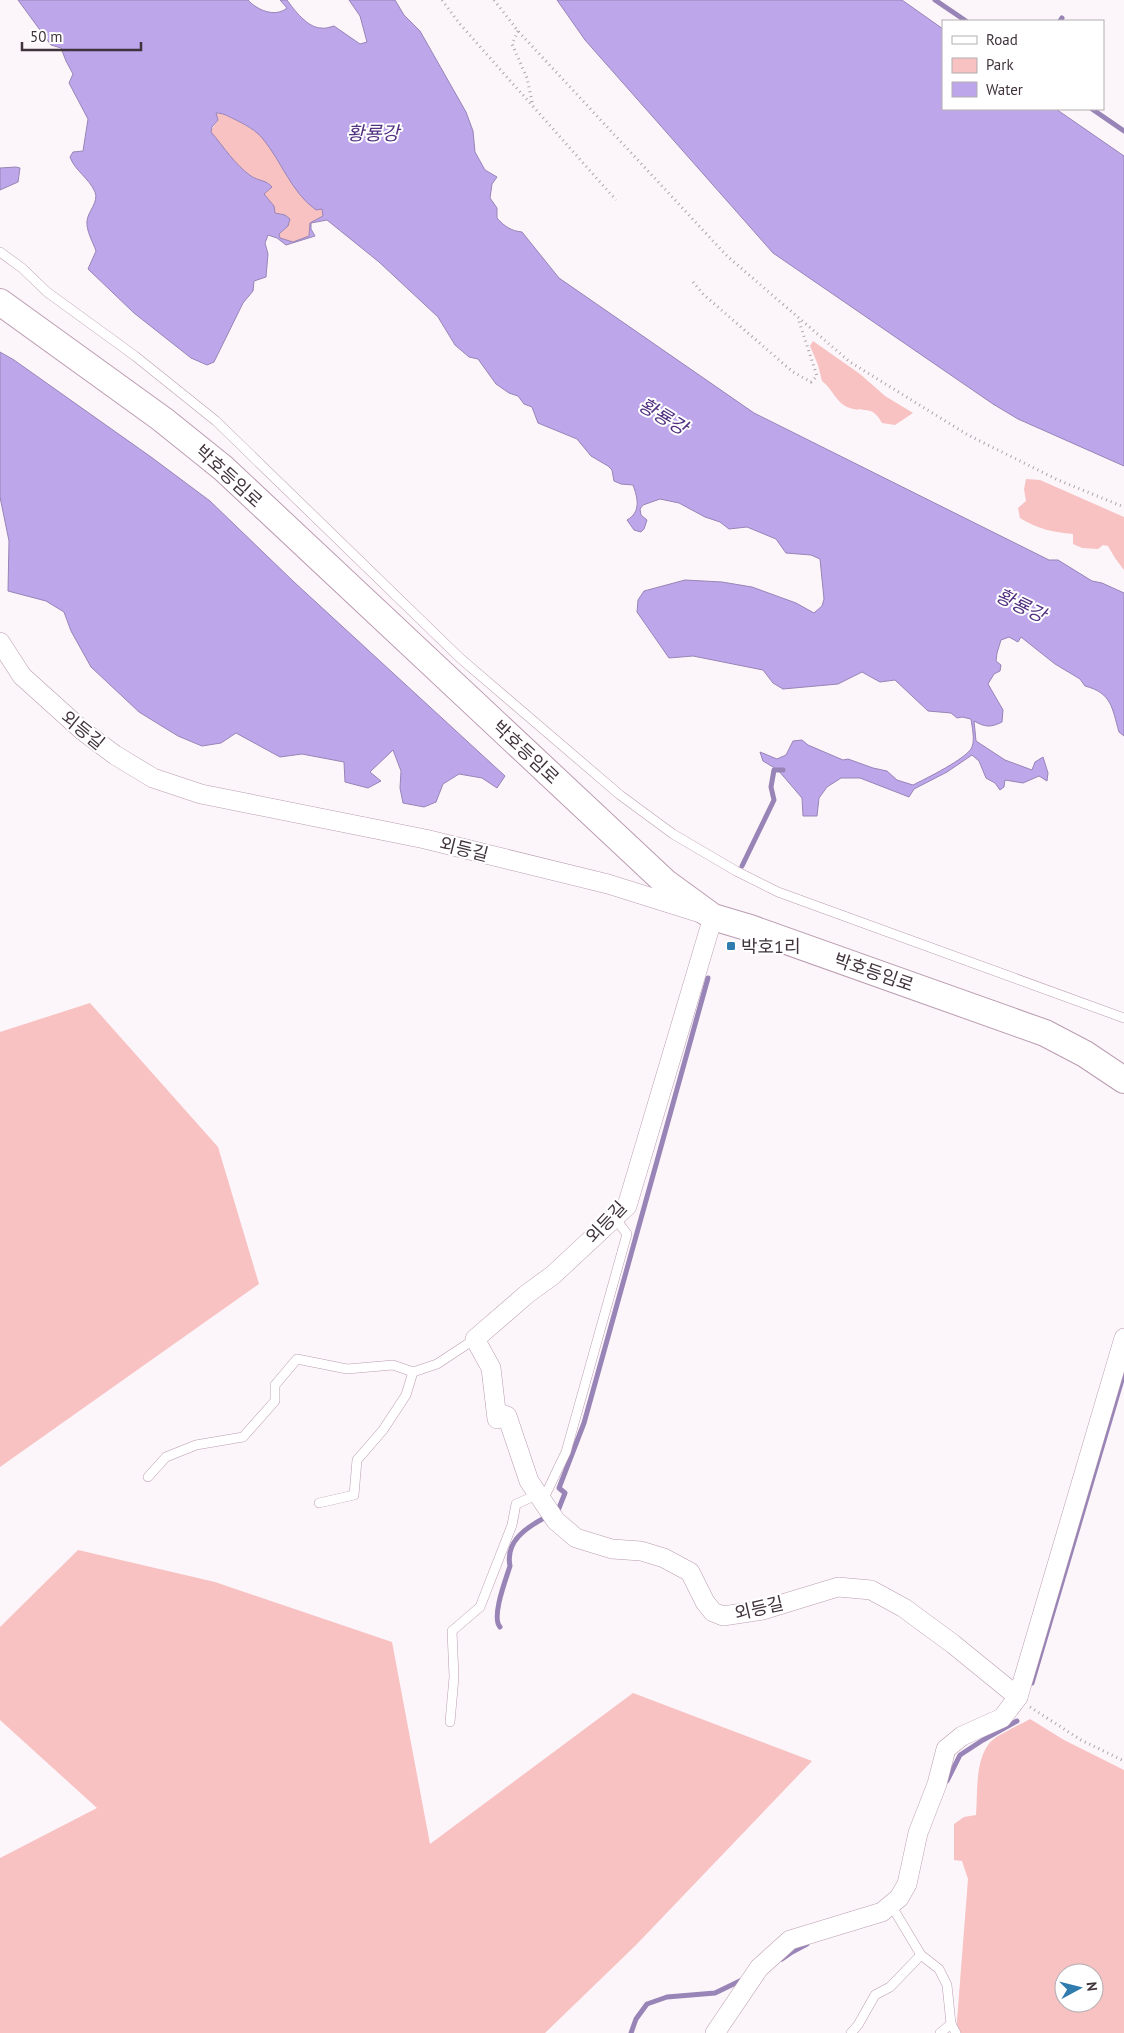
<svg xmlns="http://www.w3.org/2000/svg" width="1124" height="2033" font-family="'PT Sans','Noto Sans KR',sans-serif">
	<rect width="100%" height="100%" fill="#fcf6fa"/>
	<g fill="#f8c1c2" fill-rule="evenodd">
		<path d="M 216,113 C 223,113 227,116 234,119 C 244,124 255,130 263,138 C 282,161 290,191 316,210 L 322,208 L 323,216 L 310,223 L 309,236 L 293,242 L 280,238 L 279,234 L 288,226 L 285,215 L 275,213 L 273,206 L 264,194 L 271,187 L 269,183 L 254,178 L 239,167 L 210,132 L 218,120 Z"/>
		<path d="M 813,341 L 860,374 L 885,396 L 913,413 L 895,425 L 882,423 C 871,403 864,414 847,407 C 835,401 832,388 822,381 L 818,365 L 810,346 Z"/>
		<path d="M 1026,479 L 1040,480 L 1124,517 L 1124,570 L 1115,558 L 1108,546 L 1103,545 L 1098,549 L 1082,548 L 1073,544 L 1073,534 C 1053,532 1037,529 1020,518 L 1018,508 L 1026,501 L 1024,489 Z"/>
		<path d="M 90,1003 L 218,1147 L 259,1284 L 0,1467 L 0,1032 Z"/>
		<path d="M 78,1550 L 215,1582 L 392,1642 L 430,1844 L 633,1693 L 812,1761 L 636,1945 L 545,2033 L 0,2033 L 0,1858 L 97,1808 L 0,1720 L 0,1627 Z"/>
		<path d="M 1030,1719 L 1064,1740 L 1124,1770 L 1124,2033 L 956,2033 L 968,1879 L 962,1861 L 954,1860 L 954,1824 L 964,1817 L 976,1815 C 978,1792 974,1753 995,1738 C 1006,1731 1019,1725 1030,1719 ZM 1064,1973 L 1094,1973 L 1094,2003 L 1064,2003 Z"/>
	</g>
	<g fill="#bea6eb" stroke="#9884b6" fill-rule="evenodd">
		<path d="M 18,0 L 248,0 C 257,10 275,18 287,8 L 280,0 L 287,0 C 294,10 308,28 321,28 C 325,29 330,27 334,26 L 360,44 L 367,42 L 360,16 L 349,0 L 395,0 L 404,15 L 420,31 L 466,112 L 473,131 L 475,152 L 485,170 L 497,177 L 492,184 L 490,198 L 497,208 L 497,218 C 504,226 511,231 522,232 L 559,278 L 754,413 L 1049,560 L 1058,560 L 1092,581 L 1102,583 L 1124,593 L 1124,736 L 1119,732 C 1112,708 1112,693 1085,686 L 1080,679 L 1055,664 L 1021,637 L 1018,642 L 1009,637 L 1001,640 L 997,653 L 996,661 L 1001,665 L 1000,671 L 994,674 L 988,684 L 1003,710 L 1002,722 C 990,728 985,727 974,721 L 976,741 L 1005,760 L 1032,770 L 1035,762 L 1043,757 L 1048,773 L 1047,781 L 1039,776 L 1023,783 L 1005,780 L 1004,787 L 1000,790 L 995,783 L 986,778 L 979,761 L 972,755 L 947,772 L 914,789 L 909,797 L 860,778 L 841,778 L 827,787 L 819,798 L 817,816 L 803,816 L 802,798 L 778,770 L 763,761 L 760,752 L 777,759 L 786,755 L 793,741 L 802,740 L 808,745 L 843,760 L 848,759 L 873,768 L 887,771 L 897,780 L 913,785 C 925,779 968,758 972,747 C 975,739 972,727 971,719 L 962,717 L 957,718 L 951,713 L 928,711 L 895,680 L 880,682 L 862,672 L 838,684 L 783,689 L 773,683 L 763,670 L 693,656 L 669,658 L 637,612 L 638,600 L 644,591 L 685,580 L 722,582 L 752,587 L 796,603 L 814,613 L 822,606 L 824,599 L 820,559 L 811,555 L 786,553 L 776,539 L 747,527 L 729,529 L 720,522 L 705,517 L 679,503 L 660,499 L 643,505 L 640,509 L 641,515 L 647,520 L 644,529 L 641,532 L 634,530 L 627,520 C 641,512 638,499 633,485 L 621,484 L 614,481 L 612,470 L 608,466 L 591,456 L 577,439 L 538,423 L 532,407 L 524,404 L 518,396 L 509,393 L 496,384 L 478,359 L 469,357 L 455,345 L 438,317 L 379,262 L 327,220 L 311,223 L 311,229 L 315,236 L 286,245 L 277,238 L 268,235 L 265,243 L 268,254 L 266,277 L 254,281 L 253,291 L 243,303 L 214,362 L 207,365 L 191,358 L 134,313 L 88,269 L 96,251 C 93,242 86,231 87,221 C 88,211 99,202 95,192 C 89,178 75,171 70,157 L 73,152 L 83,151 L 88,119 L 69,83 L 73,74 L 66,61 L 61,48 L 51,45 ZM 216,113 C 223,113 228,116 234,119 C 244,124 256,130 263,139 C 282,162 291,192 316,210 L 322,209 L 323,216 L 310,223 L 309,236 L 293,242 L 280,238 L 279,234 L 288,226 L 290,219 L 285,215 L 275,213 L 274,206 L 264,194 L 272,187 C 267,180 258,181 251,176 C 235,165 224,147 211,132 L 212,127 L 218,120 Z"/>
		<path d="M 557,0 L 902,0 L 943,29 L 943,109 L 1056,109 L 1124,156 L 1124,466 L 1018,419 L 993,404 L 773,253 L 585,40 Z"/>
		<path d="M 16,167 L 20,168 L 18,182 L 0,190 L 0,168 Z"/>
		<path d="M 0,352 L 14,360 L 151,457 L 210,501 L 294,582 L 505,776 L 497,788 L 482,778 L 459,774 L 443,784 L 436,802 L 424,807 L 403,803 L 400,788 L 401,771 L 393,750 L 370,772 L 381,781 L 368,788 L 345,782 L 344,762 L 302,754 L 280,757 L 236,733 L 221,743 L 202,746 L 178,736 L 139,712 L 91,667 L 71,631 L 64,612 L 46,601 L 8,591 L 9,541 L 0,497 Z"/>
	</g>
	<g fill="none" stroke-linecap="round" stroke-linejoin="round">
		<g stroke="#9884b6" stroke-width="5">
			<path d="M 935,0 L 966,21"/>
			<path d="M 1060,21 L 1062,18"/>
			<path d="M 1092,109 L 1124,131"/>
			<path d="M 742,866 L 774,800 L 771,787 L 774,770 L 783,770"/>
			<path d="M 557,1513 L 565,1493 L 559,1488 L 584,1423 L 708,978"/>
			<path d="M 500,1627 C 491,1617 506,1579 510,1566 C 505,1541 527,1527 546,1517"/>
			<path d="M 1032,1683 L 1124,1373"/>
			<path d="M 947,1781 L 960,1755 L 983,1740 L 1017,1721"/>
			<path d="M 782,1959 L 792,1952 L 807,1944"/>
			<path d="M 631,2033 L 636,2019 L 647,2004 L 667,1997 L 715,1993 L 744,1979"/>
		</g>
		<g stroke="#bb9cb1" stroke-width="10">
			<g id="lane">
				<path d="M 0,252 L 22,268 L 47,292 L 135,356 L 216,421 L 460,658 L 620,795 L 673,834 L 736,871 L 778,892 L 1124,1018"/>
				<path d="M 148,1477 L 166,1457 L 196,1445 L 243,1437 L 275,1401 L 275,1385 L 297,1359 L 347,1369 L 393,1365 L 413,1372 L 437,1364 L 475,1339"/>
				<path d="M 543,1500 L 566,1452 L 627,1234 L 615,1218"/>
				<path d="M 319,1503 L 354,1495 L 357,1460 L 383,1430 L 406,1395 L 413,1372"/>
				<path d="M 450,1722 L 454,1677 L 452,1631 L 480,1607 L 512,1525 L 516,1504 L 539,1494"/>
				<path d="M 891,1905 L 921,1955 L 939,1969 L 947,1985 L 951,2024 L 940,2033"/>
				<path d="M 951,2024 L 956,2033"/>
				<path d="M 851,2033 L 858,2025 L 875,1995 L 890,1987 L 921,1955"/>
			</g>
		</g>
		<g stroke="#bb9cb1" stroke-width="20">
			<g id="street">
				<path d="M 0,642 L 22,676 L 83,731 L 115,755 L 153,778 L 201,794 L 425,839 L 608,884 L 713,917 L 627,1206 L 553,1275 L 527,1294 L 475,1339 L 491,1368 L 497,1419 L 502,1414 L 507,1416 L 529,1481 L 556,1521 L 576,1538 L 612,1549 L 641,1551 L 664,1558 L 690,1572 L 705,1602 L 713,1612 L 723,1616 L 763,1610 L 838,1587 L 871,1590 L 904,1608 L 953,1644 L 1018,1697"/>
				<path d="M 715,2033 L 759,1968 L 790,1940 L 882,1912 L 899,1898 L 907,1884 L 918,1833 L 937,1784 L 946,1749 L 962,1736 L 1002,1718 L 1018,1697 L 1124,1338"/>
			</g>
		</g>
		<g stroke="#bb9cb1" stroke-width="28">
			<path id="secondary" d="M 0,302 L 162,419 L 223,468 L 665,882 L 713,917 L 750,928 L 1045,1033 L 1085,1054 L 1124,1080"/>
		</g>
		<g stroke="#ada4aa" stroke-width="3" stroke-dasharray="1 4" stroke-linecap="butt">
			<path d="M 442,0 L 459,23 L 616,200"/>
			<path d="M 494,0 L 518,31 L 727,256 L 850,362 L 968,435 L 1058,480 L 1124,507"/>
			<path d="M 518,31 L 512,44 L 527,78 L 533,106"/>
			<path d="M 693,282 L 704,295 L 793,372 L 811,382 L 817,376 L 798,318"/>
			<path d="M 1030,1707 L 1081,1740 L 1124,1761"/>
		</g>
		<use href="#lane" stroke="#fff" stroke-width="9"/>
		<use href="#street" stroke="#fff" stroke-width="19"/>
		<use href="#secondary" stroke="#fff" stroke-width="26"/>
	</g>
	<rect fill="#307caf" stroke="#fff" stroke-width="2" x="726" y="941" width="10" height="10" rx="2.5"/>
	<g text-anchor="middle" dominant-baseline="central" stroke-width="4" stroke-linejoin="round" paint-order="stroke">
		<g font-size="18" fill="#40333c" stroke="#fff">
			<text transform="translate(229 476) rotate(42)">박호등임로</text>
			<text transform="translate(83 730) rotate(39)">외등길</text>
			<text transform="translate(526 752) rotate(43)">박호등임로</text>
			<text transform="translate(464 849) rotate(14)">외등길</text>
			<text transform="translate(874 972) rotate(19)">박호등임로</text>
			<text transform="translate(606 1222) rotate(-47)">외등길</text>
			<text transform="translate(759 1608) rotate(-13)">외등길</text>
		</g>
		<g font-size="18" fill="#40333c" stroke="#fff" text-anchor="start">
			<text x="741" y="946">박호1리</text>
		</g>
		<g font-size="19" font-style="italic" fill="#523181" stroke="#fff">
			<text x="373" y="133">황룡강</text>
			<text transform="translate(663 416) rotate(31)">황룡강</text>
			<text transform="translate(1021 605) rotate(26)">황룡강</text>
		</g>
	</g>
	<rect x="942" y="20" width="162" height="90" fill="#ffffff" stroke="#b3adb1"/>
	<rect x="952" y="36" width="25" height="8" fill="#ffffff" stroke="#b3adb1"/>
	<text x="986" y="45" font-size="15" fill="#40333c">Road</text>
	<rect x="952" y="58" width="25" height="15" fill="#f8c1c2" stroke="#b3adb1"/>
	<text x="986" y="70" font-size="15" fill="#40333c">Park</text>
	<rect x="952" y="82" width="25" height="15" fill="#bea6eb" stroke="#b3adb1"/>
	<text x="986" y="95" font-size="15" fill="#40333c">Water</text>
	<g transform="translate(1079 1988) rotate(83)"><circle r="24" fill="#ffffff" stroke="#b3adb1"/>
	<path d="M0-4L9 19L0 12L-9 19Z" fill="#307caf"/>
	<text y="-8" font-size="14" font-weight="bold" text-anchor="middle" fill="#40333c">N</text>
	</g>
	<path d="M22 42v8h119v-8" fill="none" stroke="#40333c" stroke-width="2.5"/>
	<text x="30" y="42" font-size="15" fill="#40333c" stroke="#ffffff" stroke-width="4" paint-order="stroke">50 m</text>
</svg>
